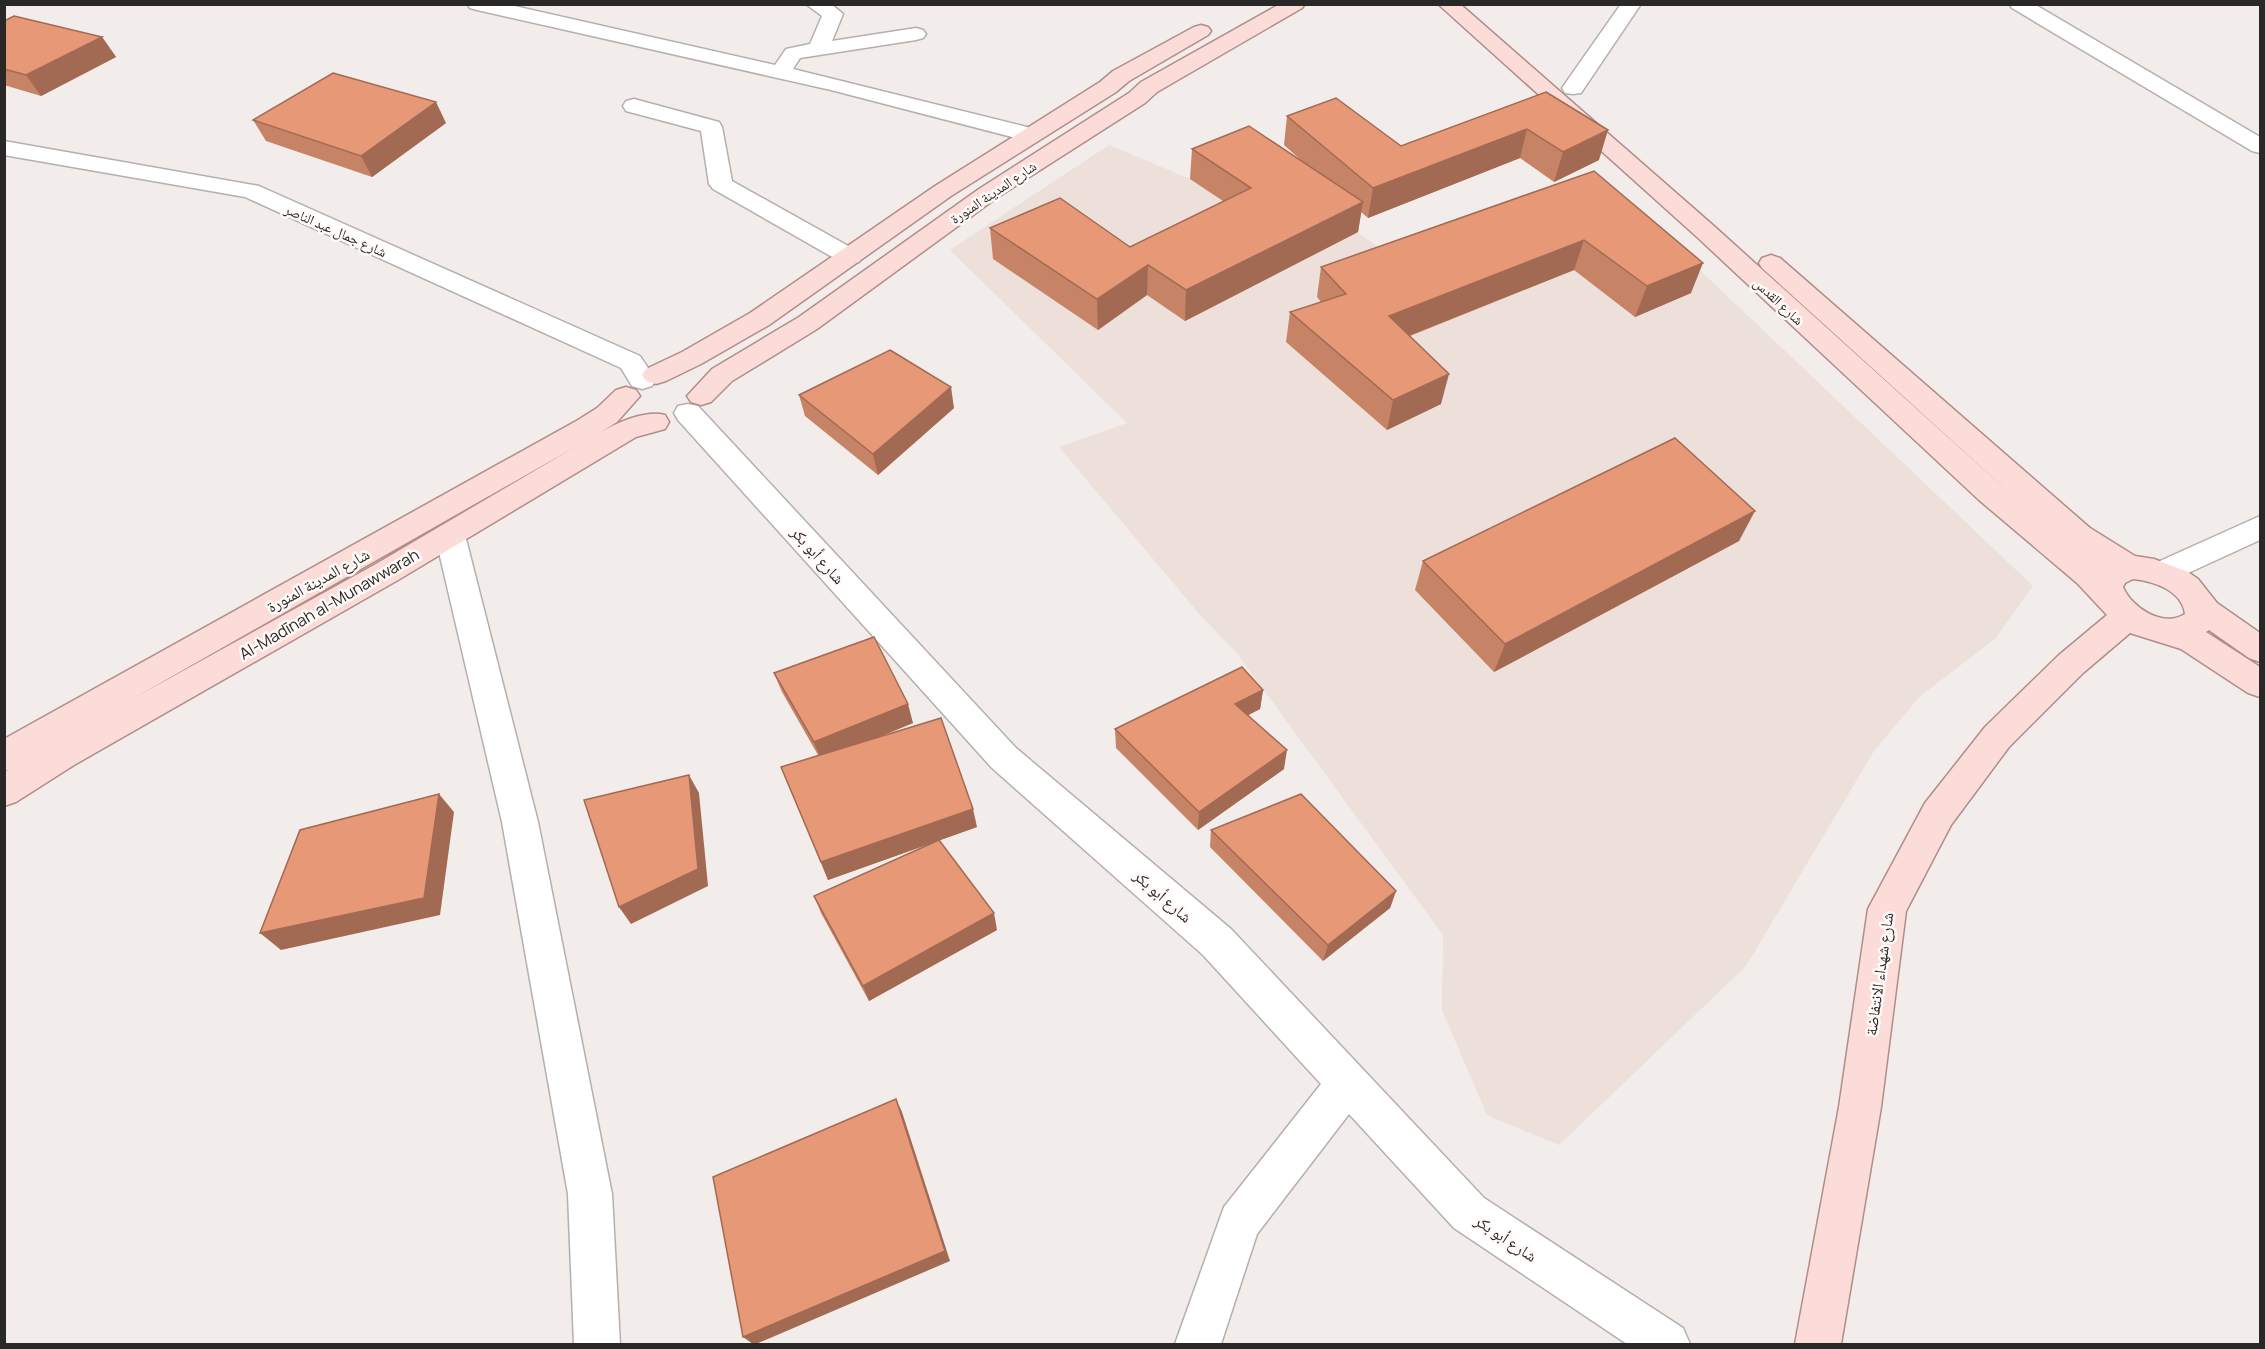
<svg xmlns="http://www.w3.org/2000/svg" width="2265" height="1349" font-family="Manrope,'Noto Naskh Arabic',sans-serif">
	<rect width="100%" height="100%" fill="#f2ecea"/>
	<path fill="#eddfd9" d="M 1109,145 L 1190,179 L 1247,156 L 1396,259 L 1612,187 L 2033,586 L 1996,638 L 1919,697 L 1874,751 L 1746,966 L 1559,1145 L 1487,1115 L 1442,1010 L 1443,935 L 1236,652 L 1201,616 L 1059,447 L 1127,423 L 950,250 Z"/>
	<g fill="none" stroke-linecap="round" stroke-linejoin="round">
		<g stroke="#b5afad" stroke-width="3">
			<g id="minor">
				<path d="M 467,4 L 506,4 L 775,65 L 786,49 L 810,44 L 822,16 L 806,4 L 831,4 L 843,14 L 832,41 L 916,28 L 923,30 L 926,34 L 923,38 L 916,40 L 800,58 L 793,69 L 1039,130 L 1042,135 L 1039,140 L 1031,142 L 831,90 L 477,10 L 470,8 Z"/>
				<path d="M 1621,4 L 1641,4 L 1581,93 L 1573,94 L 1565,93 L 1562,88 Z"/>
				<path d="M 2009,4 L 2034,4 L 2260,137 L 2260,153 L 2252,151 L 2012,8 Z"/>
				<path d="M 634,99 L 719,122 L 722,127 L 732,181 L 859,252 L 862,257 L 859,262 L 850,264 L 841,262 L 713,189 L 709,184 L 701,131 L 626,111 L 623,106 L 626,101 Z"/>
				<path d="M 4,141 L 259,186 L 640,356 L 656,380 L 652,386 L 642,389 L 632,386 L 621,368 L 245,197 L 4,155 Z"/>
				<path d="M 688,404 L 698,406 L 1016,748 L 1231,929 L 1484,1198 L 1683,1328 L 1690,1344 L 1627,1344 L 1454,1228 L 1349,1114 L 1257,1234 L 1221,1344 L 1175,1344 L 1224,1207 L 1321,1084 L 1203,955 L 992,768 L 678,420 L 674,413 L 678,406 Z"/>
				<path d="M 2260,516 L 2260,540 L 2162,585 L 2151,581 L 2146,573 L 2151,565 Z"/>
				<path d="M 450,524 L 461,527 L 465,535 L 538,822 L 612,1194 L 620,1344 L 574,1344 L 568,1194 L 502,822 L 435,535 L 439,527 Z"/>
			</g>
		</g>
		<g stroke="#b18d8a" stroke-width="3">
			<g id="major">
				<path d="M 1280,4 L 1305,4 L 1302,8 L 1157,92 L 1145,103 L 995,199 L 817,329 L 732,381 L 711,402 L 701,405 L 691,402 L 687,396 L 712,369 L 799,317 L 979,189 L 1129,93 L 1141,82 Z"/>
				<path d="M 1438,4 L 1460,4 L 1715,227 L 2023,505 L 1762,268 L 1759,263 L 1762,258 L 1771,255 L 1780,258 L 2090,528 L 2135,556 L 2154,559 L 2188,572 L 2198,579 L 2217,603 L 2260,633 L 2260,662 L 2249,658 L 2209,630 L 2206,632 L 2260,667 L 2260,697 L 2248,693 L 2181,649 L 2130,633 L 2083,673 L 2009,747 L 1951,825 L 1906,911 L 1881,1107 L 1841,1344 L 1795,1344 L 1839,1107 L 1868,909 L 1925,803 L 1985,727 L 2059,655 L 2107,615 L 2077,583 L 1979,500 L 1697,237 ZM 2133,579 C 2153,581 2182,590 2185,614 C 2163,628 2132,608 2123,587 L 2125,583 Z"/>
				<path d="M 1201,25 L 1208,27 L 1211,31 L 1208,35 L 1129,81 L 1116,92 L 951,196 L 769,325 L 701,364 L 666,381 L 656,384 L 646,381 L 642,375 L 646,369 L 682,352 L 750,313 L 935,186 L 1100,82 L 1113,71 L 1194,27 Z"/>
				<path d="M 626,387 L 636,390 L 640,396 L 617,422 L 601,432 C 619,422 645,410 665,415 L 669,422 L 665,429 L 636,437 L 398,580 L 74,765 L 16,802 L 4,806 L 4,772 L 9,770 L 4,771 L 4,739 L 578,420 L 597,408 L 616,390 ZM 575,447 L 376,564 L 134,698 Z"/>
			</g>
		</g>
		<use href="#minor" fill="#fff" fill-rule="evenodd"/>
		<use href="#major" fill="#fcdcd9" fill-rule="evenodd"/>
	</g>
	<g fill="#c78365">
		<path d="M 4,21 L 102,37 L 116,57 L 41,96 L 4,85 Z"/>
		<path d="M 1546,92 L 1599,160 L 1554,182 L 1520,158 L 1368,218 L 1361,212 L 1358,232 L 1185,321 L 1147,295 L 1098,330 L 993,259 L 990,228 L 1130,247 L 1223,201 L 1190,179 L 1192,149 L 1303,162 L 1284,145 L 1287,116 L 1401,146 Z"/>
		<path d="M 253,120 L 446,123 L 372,177 L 266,141 Z"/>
		<path d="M 1594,171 L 1691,293 L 1635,317 L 1574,270 L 1410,336 L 1441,404 L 1387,430 L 1286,342 L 1290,312 L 1321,302 L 1317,297 L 1321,267 Z"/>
		<path d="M 799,395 L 954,408 L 878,475 L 805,416 Z"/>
		<path d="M 1739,541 L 1494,672 L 1415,590 L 1423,561 Z"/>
		<path d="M 774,673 L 913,723 L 882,736 L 977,827 L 828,880 L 781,767 L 818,755 L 782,692 Z"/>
		<path d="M 1263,690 L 1260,709 L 1248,715 L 1284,769 L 1198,830 L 1116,748 L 1115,729 Z"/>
		<path d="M 1211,830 L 1396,891 L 1390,908 L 1323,961 L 1210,847 Z"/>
		<path d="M 814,896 L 997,930 L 869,1001 L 821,913 Z"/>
	</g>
	<g fill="#a26a53">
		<path d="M 102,37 L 116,57 L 41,96 L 26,75 Z"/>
		<path d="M 436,102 L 446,123 L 372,177 L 361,156 Z"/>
		<path d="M 1527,129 L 1520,158 L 1368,218 L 1373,188 Z"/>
		<path d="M 1608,130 L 1599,160 L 1554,182 L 1563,152 Z"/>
		<path d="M 1363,202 L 1358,232 L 1185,321 L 1186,290 Z"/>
		<path d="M 1584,240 L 1574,270 L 1383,346 L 1389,316 Z"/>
		<path d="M 1703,263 L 1691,293 L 1635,317 L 1647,286 Z"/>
		<path d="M 1148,265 L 1147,295 L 1098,330 L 1097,299 Z"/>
		<path d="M 1449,374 L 1441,404 L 1387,430 L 1393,400 Z"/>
		<path d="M 951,387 L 954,408 L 878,475 L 873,454 Z"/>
		<path d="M 1755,511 L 1739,541 L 1494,672 L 1505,644 Z"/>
		<path d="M 1263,690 L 1260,709 L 1233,723 L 1235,704 Z"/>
		<path d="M 908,704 L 913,723 L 821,760 L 814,742 Z"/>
		<path d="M 1287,750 L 1284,769 L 1198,830 L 1199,812 Z"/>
		<path d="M 689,775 L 699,793 L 708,886 L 631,924 L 619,907 Z"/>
		<path d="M 439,794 L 454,812 L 440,915 L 281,950 L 260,933 Z"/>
		<path d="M 973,809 L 977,827 L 828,880 L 821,862 Z"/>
		<path d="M 1396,891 L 1390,908 L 1323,961 L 1328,945 Z"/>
		<path d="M 994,913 L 997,930 L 869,1001 L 863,986 Z"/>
		<path d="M 896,1099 L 902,1112 L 950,1261 L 756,1344 L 753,1344 L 743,1337 Z"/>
	</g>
	<g fill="#e79876" stroke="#a26a53" stroke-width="1.5">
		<path d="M 14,16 L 102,37 L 26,75 L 4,69 L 4,21 Z"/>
		<path d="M 333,73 L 436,102 L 361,156 L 253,120 Z"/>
		<path d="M 1546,92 L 1608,130 L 1563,152 L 1527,129 L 1373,188 L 1287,116 L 1336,98 L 1401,146 Z"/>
		<path d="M 1249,126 L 1363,202 L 1186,290 L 1148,265 L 1097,299 L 990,228 L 1060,198 L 1130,247 L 1251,188 L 1192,149 Z"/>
		<path d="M 1594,171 L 1703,263 L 1647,286 L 1584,240 L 1389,316 L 1449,374 L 1393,400 L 1290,312 L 1346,294 L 1321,267 Z"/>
		<path d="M 890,350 L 951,387 L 873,454 L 799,395 Z"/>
		<path d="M 1675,438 L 1755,511 L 1505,644 L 1423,561 Z"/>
		<path d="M 874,637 L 908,704 L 814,742 L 774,673 Z"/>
		<path d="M 1242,667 L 1263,690 L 1235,704 L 1287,750 L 1199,812 L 1115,729 Z"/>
		<path d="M 941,718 L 973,809 L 821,862 L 781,767 Z"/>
		<path d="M 689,775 L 698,869 L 619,907 L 584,800 Z"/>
		<path d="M 439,794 L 424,898 L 260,933 L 300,830 Z"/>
		<path d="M 1301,794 L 1396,891 L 1328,945 L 1211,830 Z"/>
		<path d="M 939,840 L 994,913 L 863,986 L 814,896 Z"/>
		<path d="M 896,1099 L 945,1251 L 743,1337 L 713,1177 Z"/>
	</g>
	<g text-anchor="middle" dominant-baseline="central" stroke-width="5" stroke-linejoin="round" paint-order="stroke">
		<g font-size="14" fill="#2a2827" stroke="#fffaf8">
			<text transform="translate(993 192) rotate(-34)">شارع المدينة المنورة</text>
			<text transform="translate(336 230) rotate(24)">شارع جمال عبد الناصر</text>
			<text transform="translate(1779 301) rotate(43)">شارع القدس</text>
		</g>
		<g font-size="16" fill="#2a2827" stroke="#fffaf8">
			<text transform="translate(818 555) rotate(48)">شارع أبو بكر</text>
			<text transform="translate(318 580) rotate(-29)">شارع المدينة المنورة</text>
			<text transform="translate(329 604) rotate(-30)">Al-Madīnah al-Munawwarah</text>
			<text transform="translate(1163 896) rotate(41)">شارع أبو بكر</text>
			<text transform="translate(1879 974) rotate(-82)">شارع شهداء الانتفاضة</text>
			<text transform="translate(1506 1238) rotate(34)">شارع أبو بكر</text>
		</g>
	</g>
	<rect width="2265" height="1349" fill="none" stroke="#2a2827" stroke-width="12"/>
</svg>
